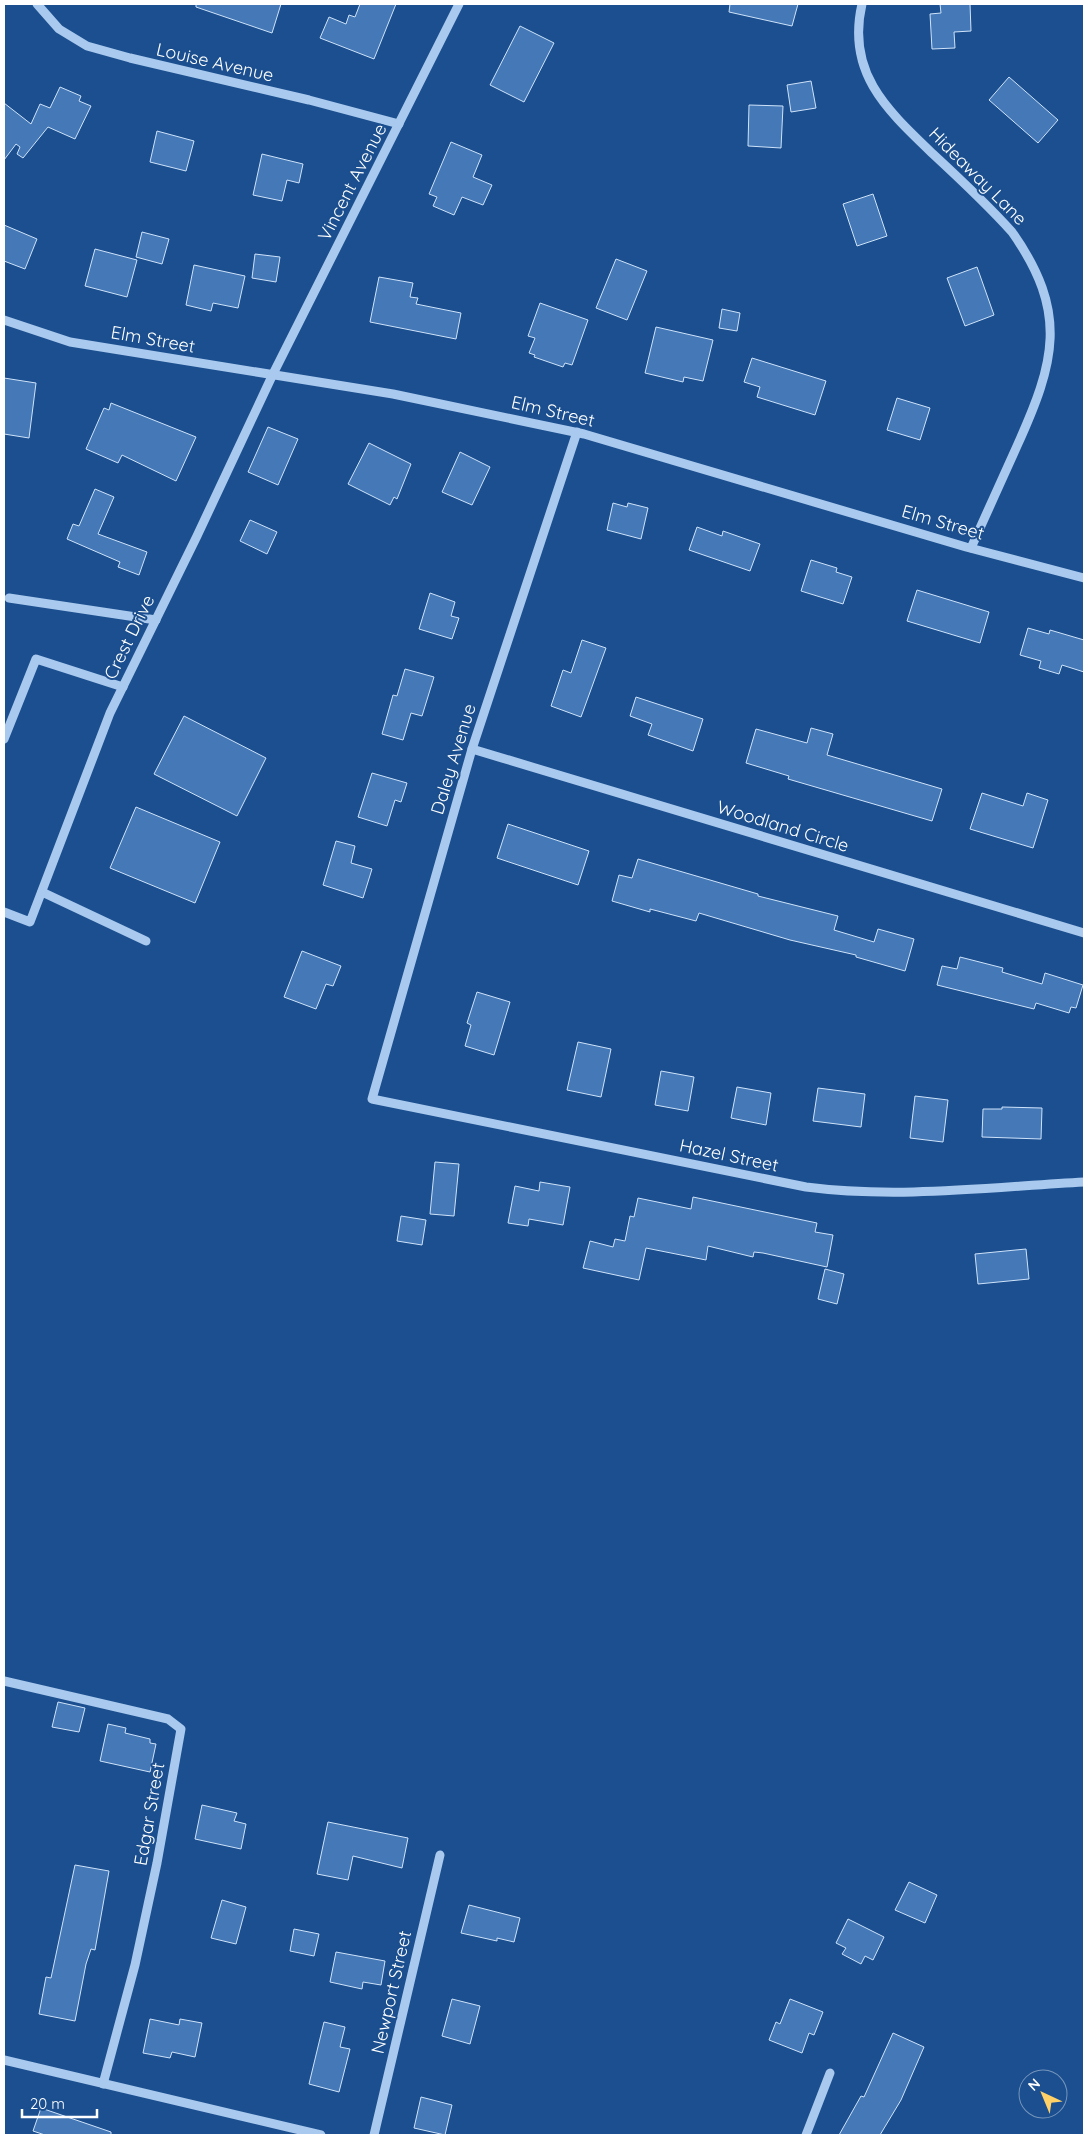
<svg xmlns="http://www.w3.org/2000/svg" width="1088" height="2139" font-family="Quicksand,sans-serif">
	<rect width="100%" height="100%" fill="#1b4f8f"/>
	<g fill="#4478b7" stroke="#cfe3fa">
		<path d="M 196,4 L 281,4 L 272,33 L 196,7 Z"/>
		<path d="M 360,4 L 396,4 L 374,59 L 320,38 L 329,17 L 346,24 L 349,15 L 355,17 Z"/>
		<path d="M 730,4 L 798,4 L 792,26 L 729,12 Z"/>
		<path d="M 940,4 L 970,4 L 971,31 L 954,32 L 955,48 L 932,49 L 930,14 L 941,13 Z"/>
		<path d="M 520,26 L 554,43 L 524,102 L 490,85 Z"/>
		<path d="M 1009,77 L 1058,120 L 1038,143 L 989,100 Z"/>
		<path d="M 811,81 L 816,108 L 791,112 L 787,85 Z"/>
		<path d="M 60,87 L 81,96 L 79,101 L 91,106 L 75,139 L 48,127 L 23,158 L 17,154 L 20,147 L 16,144 L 4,160 L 4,103 L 31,124 L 40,104 L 50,108 Z"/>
		<path d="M 749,105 L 783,106 L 781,148 L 748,146 Z"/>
		<path d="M 157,131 L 194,141 L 186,171 L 150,162 Z"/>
		<path d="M 451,142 L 482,155 L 473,177 L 492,185 L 483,205 L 462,197 L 454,215 L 433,206 L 437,197 L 429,194 Z"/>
		<path d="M 262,154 L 303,164 L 299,183 L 287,180 L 282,201 L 253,195 Z"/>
		<path d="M 873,194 L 887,236 L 857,246 L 843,204 Z"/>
		<path d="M 4,225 L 37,239 L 25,269 L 4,261 Z"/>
		<path d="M 142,232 L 169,239 L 162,264 L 136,257 Z"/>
		<path d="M 95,249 L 137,260 L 127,297 L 85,286 Z"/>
		<path d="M 255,254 L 280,257 L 276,282 L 252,278 Z"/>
		<path d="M 616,259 L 647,271 L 627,320 L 596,308 Z"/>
		<path d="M 194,265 L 245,276 L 238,308 L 213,303 L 211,311 L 186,305 Z"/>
		<path d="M 977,267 L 994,315 L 965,326 L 947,278 Z"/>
		<path d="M 379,277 L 413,283 L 410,297 L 418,298 L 416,304 L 461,313 L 456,339 L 370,322 Z"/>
		<path d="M 540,303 L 588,320 L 572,365 L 565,363 L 563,367 L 534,357 L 535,355 L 529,353 L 535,338 L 528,336 Z"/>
		<path d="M 722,309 L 740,313 L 737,331 L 719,328 Z"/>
		<path d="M 656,327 L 713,340 L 703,381 L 684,377 L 683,382 L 645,373 Z"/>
		<path d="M 752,358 L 826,381 L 815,415 L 757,397 L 760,387 L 744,382 Z"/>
		<path d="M 4,378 L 36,383 L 29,438 L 4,434 Z"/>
		<path d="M 897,398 L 930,408 L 920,440 L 887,430 Z"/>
		<path d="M 111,403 L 196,437 L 176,481 L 122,455 L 118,463 L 86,449 L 104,408 L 109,410 Z"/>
		<path d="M 268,427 L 298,439 L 278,485 L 248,472 Z"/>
		<path d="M 369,443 L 411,464 L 397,499 L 394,497 L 390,505 L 348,484 Z"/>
		<path d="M 460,452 L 490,467 L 472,505 L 442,492 Z"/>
		<path d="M 95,489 L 114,497 L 98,534 L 147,552 L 139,575 L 118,567 L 120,562 L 67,539 L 73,524 L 79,526 Z"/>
		<path d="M 613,503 L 627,507 L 628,503 L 648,508 L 641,539 L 607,530 Z"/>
		<path d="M 250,520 L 277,532 L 267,554 L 240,541 Z"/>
		<path d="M 697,527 L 722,536 L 723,531 L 760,544 L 750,571 L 689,550 Z"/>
		<path d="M 811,560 L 837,568 L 836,572 L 852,577 L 843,604 L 801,591 Z"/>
		<path d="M 917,590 L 989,612 L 980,643 L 907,621 Z"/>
		<path d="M 430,593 L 455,602 L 451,616 L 459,618 L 452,639 L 419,629 Z"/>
		<path d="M 1028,628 L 1049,634 L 1050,630 L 1084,640 L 1084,672 L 1062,665 L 1059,674 L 1039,668 L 1041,661 L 1020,655 Z"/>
		<path d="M 582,640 L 606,648 L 581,717 L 551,706 L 563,670 L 571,673 Z"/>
		<path d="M 405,669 L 434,677 L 422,716 L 411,713 L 403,740 L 382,734 L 393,695 L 397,696 Z"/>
		<path d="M 636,697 L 703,719 L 693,751 L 648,735 L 652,724 L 630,716 Z"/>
		<path d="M 184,716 L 266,758 L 237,816 L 154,774 Z"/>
		<path d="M 811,728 L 833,734 L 827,755 L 942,789 L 932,821 L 788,779 L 789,776 L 746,763 L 756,729 L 807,743 Z"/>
		<path d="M 372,773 L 407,783 L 401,802 L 395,800 L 387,826 L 358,817 Z"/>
		<path d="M 982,793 L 1023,806 L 1027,793 L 1048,800 L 1033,848 L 970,829 Z"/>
		<path d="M 136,807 L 220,842 L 195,903 L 110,868 Z"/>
		<path d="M 508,824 L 589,851 L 578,885 L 497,858 Z"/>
		<path d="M 336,841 L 355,846 L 351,863 L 372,869 L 363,898 L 323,885 Z"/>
		<path d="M 638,859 L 758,894 L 758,896 L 838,916 L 834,930 L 874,942 L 878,929 L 914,939 L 905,971 L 856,957 L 856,955 L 790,940 L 699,913 L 696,921 L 650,909 L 650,912 L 612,901 L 619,875 L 632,878 Z"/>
		<path d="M 302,951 L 341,966 L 333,986 L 326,984 L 316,1009 L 284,997 Z"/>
		<path d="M 960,957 L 1003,968 L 1002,972 L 1042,984 L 1045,973 L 1083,985 L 1076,1008 L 1071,1007 L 1069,1013 L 1036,1003 L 1034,1009 L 937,985 L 942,966 L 957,969 Z"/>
		<path d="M 477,992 L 510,1002 L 494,1055 L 465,1046 L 471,1025 L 467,1023 Z"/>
		<path d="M 578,1042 L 611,1049 L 601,1097 L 567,1090 Z"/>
		<path d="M 661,1071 L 694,1077 L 688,1111 L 655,1105 Z"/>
		<path d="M 737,1087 L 771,1093 L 766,1125 L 731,1118 Z"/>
		<path d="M 818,1088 L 865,1094 L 861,1127 L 813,1121 Z"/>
		<path d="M 915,1096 L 948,1100 L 943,1142 L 910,1138 Z"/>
		<path d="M 1002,1107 L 1042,1108 L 1041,1139 L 982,1137 L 983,1109 L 1002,1109 Z"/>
		<path d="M 435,1162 L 459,1164 L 454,1216 L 430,1214 Z"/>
		<path d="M 540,1182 L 570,1187 L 563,1225 L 529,1219 L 528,1226 L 508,1223 L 515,1186 L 539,1191 Z"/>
		<path d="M 693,1197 L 817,1223 L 815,1232 L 833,1235 L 827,1267 L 763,1253 L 754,1252 L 753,1257 L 708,1246 L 706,1260 L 646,1248 L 639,1280 L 583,1268 L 590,1241 L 613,1247 L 615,1239 L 625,1241 L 630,1216 L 634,1217 L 638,1198 L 691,1209 Z"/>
		<path d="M 401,1216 L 426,1220 L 422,1245 L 397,1241 Z"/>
		<path d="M 1026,1249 L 1029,1279 L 978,1284 L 975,1254 Z"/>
		<path d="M 825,1269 L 844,1274 L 837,1304 L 818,1299 Z"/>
		<path d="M 58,1702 L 85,1708 L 79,1732 L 52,1727 Z"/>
		<path d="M 108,1724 L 126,1728 L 125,1733 L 150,1739 L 150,1743 L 156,1744 L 150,1772 L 100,1761 Z"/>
		<path d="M 202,1805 L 237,1813 L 234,1821 L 246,1824 L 241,1849 L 195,1839 Z"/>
		<path d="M 328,1822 L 408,1838 L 402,1868 L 353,1856 L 348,1880 L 317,1874 Z"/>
		<path d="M 75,1865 L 109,1871 L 95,1950 L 91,1949 L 86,1964 L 75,2021 L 39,2014 L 46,1977 L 51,1978 Z"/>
		<path d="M 909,1882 L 937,1895 L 925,1923 L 895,1910 Z"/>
		<path d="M 222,1900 L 246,1907 L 236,1944 L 211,1938 Z"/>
		<path d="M 469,1905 L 520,1918 L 514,1942 L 497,1938 L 497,1941 L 461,1933 Z"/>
		<path d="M 848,1919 L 884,1937 L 873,1960 L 865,1956 L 861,1964 L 842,1954 L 846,1948 L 836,1943 Z"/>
		<path d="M 294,1929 L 319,1934 L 314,1956 L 290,1951 Z"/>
		<path d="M 336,1952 L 385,1961 L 381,1985 L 363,1982 L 362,1989 L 330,1982 Z"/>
		<path d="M 452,1999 L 480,2006 L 470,2044 L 442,2036 Z"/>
		<path d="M 790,1999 L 823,2012 L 814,2035 L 809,2033 L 802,2053 L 769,2040 L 776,2022 L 780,2024 Z"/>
		<path d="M 150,2019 L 179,2025 L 180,2019 L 202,2023 L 195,2057 L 172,2052 L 170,2058 L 143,2053 Z"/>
		<path d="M 324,2022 L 345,2027 L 340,2047 L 350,2049 L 339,2092 L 309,2084 Z"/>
		<path d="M 893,2033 L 924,2047 L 901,2100 L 880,2135 L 839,2135 L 861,2096 L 864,2097 Z"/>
		<path d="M 421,2097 L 452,2105 L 445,2135 L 414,2128 Z"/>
		<path d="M 41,2108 L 111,2132 L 111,2135 L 45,2135 L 33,2131 Z"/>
	</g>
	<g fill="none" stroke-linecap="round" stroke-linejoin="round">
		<g stroke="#a9c9ee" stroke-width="9">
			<path d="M 37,4 L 59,29 L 87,46 L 130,58 L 309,100 L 399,124"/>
			<path d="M 862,4 C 846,73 887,110 933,154 C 960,179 987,204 1012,232 C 1069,313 1055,362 1017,446 C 1002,480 986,514 971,548"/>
			<path d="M 4,320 L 70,342 L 393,394 L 584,434 L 966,547 L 1084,578"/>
			<path d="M 577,432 L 472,749 L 372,1099 L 806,1187 C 898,1199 992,1187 1084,1182"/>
			<path d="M 9,598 L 156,620"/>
			<path d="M 4,739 L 36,659 L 123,687"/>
			<path d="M 472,749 L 1084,933"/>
			<path d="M 42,892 L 146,941"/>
			<path d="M 4,912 L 30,922 L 110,713 L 197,536 L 273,374 L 459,4"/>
			<path d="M 4,1681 L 168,1719 L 181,1729 L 157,1863 L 135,1965 L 103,2084"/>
			<path d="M 4,2060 L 321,2135"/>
			<path d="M 374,2135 L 440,1855"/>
			<path d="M 806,2135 L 830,2073"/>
		</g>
	</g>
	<g text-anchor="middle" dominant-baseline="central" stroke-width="4" stroke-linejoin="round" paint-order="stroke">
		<g font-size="18" fill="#fff" stroke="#1b4f8f">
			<text transform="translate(215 62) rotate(13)">Louise Avenue</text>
			<text transform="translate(978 176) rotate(45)">Hideaway Lane</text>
			<text transform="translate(352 182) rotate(-63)">Vincent Avenue</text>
			<text transform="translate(153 339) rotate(10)">Elm Street</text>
			<text transform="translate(553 411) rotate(13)">Elm Street</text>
			<text transform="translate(943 522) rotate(16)">Elm Street</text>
			<text transform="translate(129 637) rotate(-64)">Crest Drive</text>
			<text transform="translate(453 759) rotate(-73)">Daley Avenue</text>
			<text transform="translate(783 826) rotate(17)">Woodland Circle</text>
			<text transform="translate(729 1155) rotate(12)">Hazel Street</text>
			<text transform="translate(149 1814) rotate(-80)">Edgar Street</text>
			<text transform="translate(391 1992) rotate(-77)">Newport Street</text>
		</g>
	</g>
	<rect width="1088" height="2139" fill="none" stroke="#ffffff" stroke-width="10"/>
	<g transform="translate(1043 2094) rotate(316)"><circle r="24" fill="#1b4f8f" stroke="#7695bc"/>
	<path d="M0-4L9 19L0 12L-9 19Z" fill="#ffd166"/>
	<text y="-8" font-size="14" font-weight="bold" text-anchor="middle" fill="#ffffff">N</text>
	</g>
	<path d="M22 2109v8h75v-8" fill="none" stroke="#ffffff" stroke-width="2.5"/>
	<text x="30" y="2109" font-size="15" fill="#ffffff" stroke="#1b4f8f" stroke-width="4" paint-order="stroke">20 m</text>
</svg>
